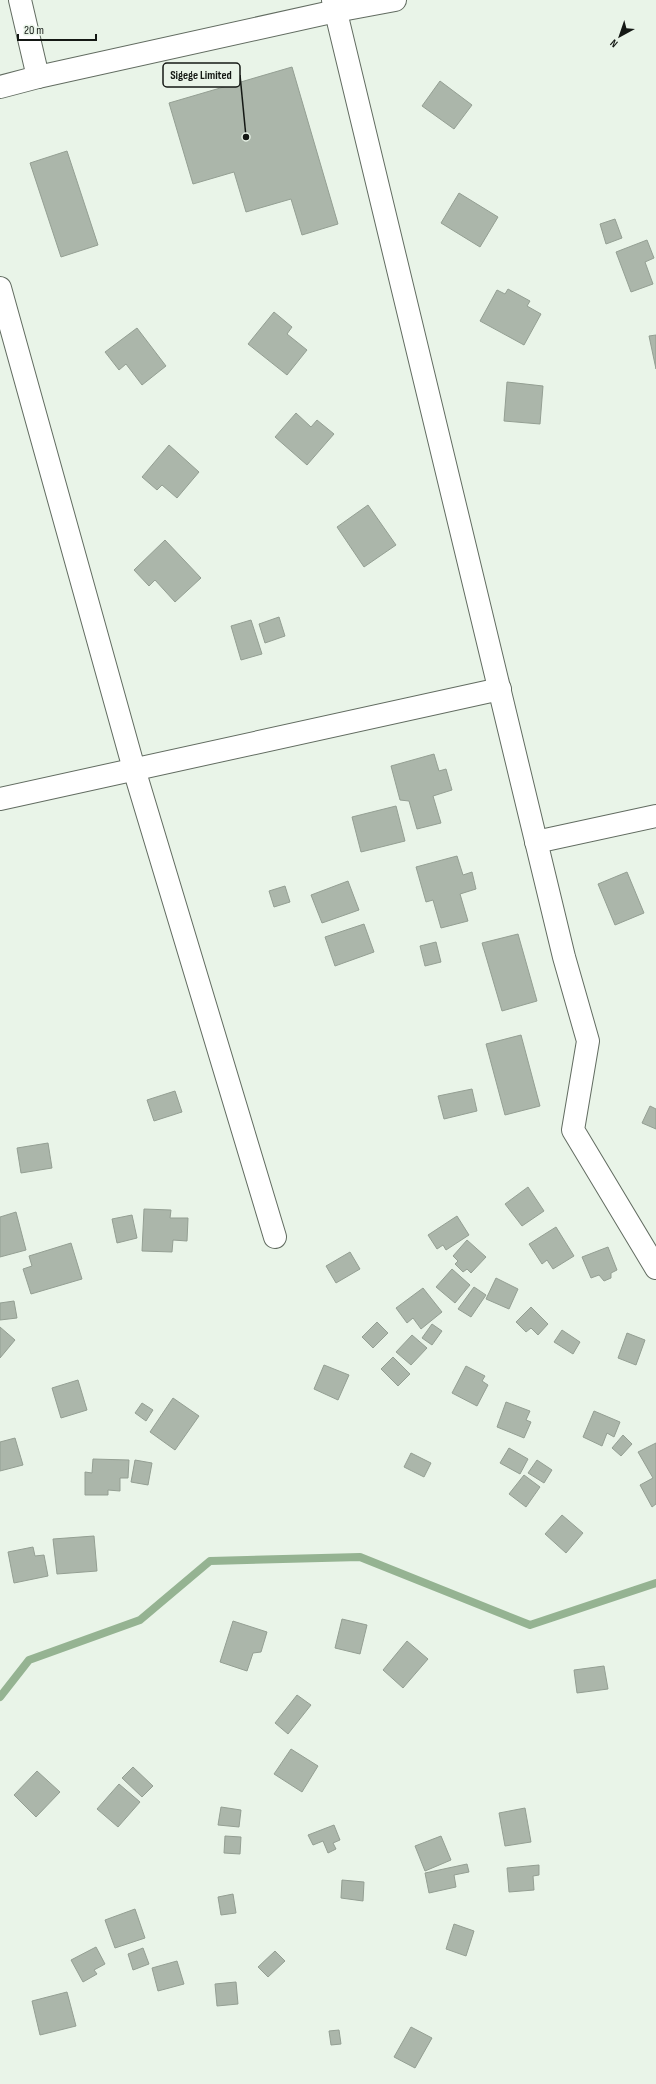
<svg xmlns="http://www.w3.org/2000/svg" width="656" height="2084" font-family="'Sofia Sans Condensed',sans-serif">
	<rect width="100%" height="100%" fill="#e9f4e8"/>
	<g fill="none" stroke-linecap="round" stroke-linejoin="round">
		<path stroke="#95b392" stroke-width="8" d="M 0,1697 L 29,1660 L 140,1620 L 210,1561 L 360,1557 L 530,1625 L 656,1583"/>
	</g>
	<g fill="#abb6aa" stroke="#949f93">
		<path d="M 292,67 L 338,224 L 302,235 L 291,199 L 246,212 L 234,172 L 193,184 L 169,103 Z"/>
		<path d="M 440,81 L 472,105 L 454,129 L 422,106 Z"/>
		<path d="M 67,151 L 98,245 L 61,257 L 30,163 Z"/>
		<path d="M 459,193 L 498,217 L 480,247 L 441,223 Z"/>
		<path d="M 615,219 L 622,238 L 606,244 L 600,224 Z"/>
		<path d="M 647,240 L 654,258 L 645,262 L 653,284 L 631,292 L 616,252 Z"/>
		<path d="M 508,289 L 530,301 L 527,306 L 541,314 L 524,345 L 480,321 L 497,290 L 505,294 Z"/>
		<path d="M 274,312 L 292,327 L 287,334 L 307,350 L 287,375 L 248,344 Z"/>
		<path d="M 137,328 L 166,366 L 142,385 L 126,364 L 119,370 L 105,352 Z"/>
		<path d="M 656,335 L 656,369 L 649,336 Z"/>
		<path d="M 507,382 L 543,386 L 540,424 L 504,421 Z"/>
		<path d="M 296,413 L 311,427 L 317,420 L 334,434 L 307,465 L 275,437 Z"/>
		<path d="M 169,445 L 199,472 L 177,498 L 162,485 L 157,490 L 142,477 Z"/>
		<path d="M 368,505 L 396,545 L 364,567 L 337,527 Z"/>
		<path d="M 165,540 L 201,578 L 175,602 L 155,580 L 149,586 L 134,570 Z"/>
		<path d="M 279,617 L 285,636 L 265,643 L 259,624 Z"/>
		<path d="M 251,620 L 262,654 L 241,660 L 231,626 Z"/>
		<path d="M 434,754 L 439,771 L 446,769 L 452,790 L 433,796 L 441,823 L 417,829 L 409,801 L 400,800 L 391,766 Z"/>
		<path d="M 396,806 L 405,841 L 361,852 L 352,817 Z"/>
		<path d="M 457,856 L 463,875 L 472,872 L 476,889 L 460,894 L 468,921 L 441,928 L 433,900 L 426,902 L 416,867 Z"/>
		<path d="M 627,872 L 644,913 L 615,925 L 598,884 Z"/>
		<path d="M 348,881 L 359,910 L 322,923 L 311,895 Z"/>
		<path d="M 285,886 L 290,902 L 274,907 L 269,891 Z"/>
		<path d="M 364,924 L 374,952 L 335,966 L 325,937 Z"/>
		<path d="M 518,934 L 537,1001 L 502,1011 L 482,943 Z"/>
		<path d="M 436,942 L 441,962 L 425,966 L 420,946 Z"/>
		<path d="M 521,1035 L 540,1106 L 505,1115 L 486,1044 Z"/>
		<path d="M 472,1089 L 477,1111 L 444,1119 L 438,1096 Z"/>
		<path d="M 175,1091 L 182,1112 L 154,1121 L 147,1100 Z"/>
		<path d="M 650,1106 L 656,1109 L 656,1129 L 642,1123 Z"/>
		<path d="M 48,1143 L 52,1168 L 21,1173 L 17,1148 Z"/>
		<path d="M 528,1187 L 544,1211 L 522,1226 L 505,1204 Z"/>
		<path d="M 144,1209 L 171,1210 L 170,1218 L 188,1218 L 187,1241 L 173,1240 L 172,1252 L 142,1251 Z"/>
		<path d="M 16,1212 L 26,1250 L 0,1257 L 0,1217 Z"/>
		<path d="M 132,1215 L 137,1238 L 117,1243 L 112,1219 Z"/>
		<path d="M 457,1216 L 469,1235 L 446,1250 L 443,1245 L 437,1249 L 428,1235 Z"/>
		<path d="M 556,1227 L 574,1256 L 553,1269 L 547,1260 L 542,1264 L 529,1244 Z"/>
		<path d="M 467,1240 L 486,1257 L 471,1273 L 467,1269 L 463,1272 L 455,1264 L 458,1261 L 453,1256 Z"/>
		<path d="M 71,1243 L 82,1279 L 31,1294 L 23,1269 L 32,1266 L 29,1256 Z"/>
		<path d="M 608,1247 L 617,1270 L 611,1273 L 611,1278 L 604,1281 L 599,1275 L 591,1278 L 582,1257 Z"/>
		<path d="M 350,1252 L 360,1269 L 336,1283 L 326,1266 Z"/>
		<path d="M 452,1269 L 470,1285 L 455,1303 L 436,1287 Z"/>
		<path d="M 496,1278 L 518,1289 L 509,1309 L 486,1299 Z"/>
		<path d="M 474,1287 L 486,1295 L 471,1317 L 458,1309 Z"/>
		<path d="M 423,1288 L 442,1312 L 421,1329 L 413,1318 L 407,1323 L 396,1308 Z"/>
		<path d="M 14,1301 L 17,1318 L 0,1320 L 0,1303 Z"/>
		<path d="M 531,1307 L 548,1324 L 538,1335 L 531,1328 L 526,1332 L 516,1322 Z"/>
		<path d="M 377,1322 L 388,1333 L 373,1348 L 362,1337 Z"/>
		<path d="M 432,1324 L 442,1331 L 432,1345 L 422,1338 Z"/>
		<path d="M 0,1327 L 15,1340 L 0,1358 Z"/>
		<path d="M 562,1330 L 580,1342 L 573,1354 L 554,1342 Z"/>
		<path d="M 627,1333 L 645,1340 L 636,1365 L 618,1358 Z"/>
		<path d="M 412,1335 L 427,1348 L 411,1365 L 396,1352 Z"/>
		<path d="M 393,1357 L 410,1374 L 398,1386 L 381,1369 Z"/>
		<path d="M 324,1365 L 349,1375 L 338,1400 L 314,1389 Z"/>
		<path d="M 466,1366 L 485,1376 L 482,1381 L 488,1385 L 477,1406 L 452,1393 Z"/>
		<path d="M 78,1380 L 87,1410 L 61,1418 L 52,1388 Z"/>
		<path d="M 173,1398 L 199,1416 L 175,1450 L 150,1432 Z"/>
		<path d="M 506,1402 L 530,1411 L 526,1420 L 531,1422 L 524,1438 L 497,1427 Z"/>
		<path d="M 142,1403 L 153,1410 L 146,1421 L 135,1413 Z"/>
		<path d="M 594,1411 L 620,1422 L 614,1437 L 607,1433 L 602,1446 L 583,1437 Z"/>
		<path d="M 623,1435 L 632,1444 L 621,1456 L 612,1448 Z"/>
		<path d="M 15,1438 L 23,1465 L 0,1471 L 0,1442 Z"/>
		<path d="M 656,1443 L 656,1504 L 652,1507 L 640,1485 L 653,1478 L 638,1452 Z"/>
		<path d="M 509,1448 L 528,1459 L 520,1474 L 500,1463 Z"/>
		<path d="M 411,1453 L 431,1463 L 424,1477 L 404,1467 Z"/>
		<path d="M 93,1459 L 129,1460 L 128,1478 L 120,1478 L 120,1491 L 108,1490 L 108,1495 L 85,1495 L 85,1472 L 92,1473 Z"/>
		<path d="M 135,1460 L 152,1463 L 148,1485 L 131,1482 Z"/>
		<path d="M 537,1460 L 552,1470 L 544,1483 L 528,1473 Z"/>
		<path d="M 524,1475 L 540,1487 L 526,1507 L 509,1494 Z"/>
		<path d="M 562,1515 L 583,1533 L 566,1553 L 545,1534 Z"/>
		<path d="M 94,1536 L 97,1571 L 57,1574 L 53,1539 Z"/>
		<path d="M 33,1547 L 35,1556 L 44,1555 L 48,1576 L 14,1583 L 8,1552 Z"/>
		<path d="M 342,1619 L 367,1625 L 360,1654 L 335,1648 Z"/>
		<path d="M 233,1621 L 267,1632 L 261,1652 L 253,1653 L 247,1671 L 220,1662 Z"/>
		<path d="M 407,1641 L 428,1659 L 403,1688 L 383,1670 Z"/>
		<path d="M 604,1666 L 608,1689 L 577,1693 L 574,1670 Z"/>
		<path d="M 297,1695 L 311,1705 L 288,1734 L 275,1723 Z"/>
		<path d="M 291,1749 L 318,1766 L 302,1792 L 274,1774 Z"/>
		<path d="M 133,1767 L 153,1786 L 142,1797 L 122,1778 Z"/>
		<path d="M 37,1771 L 60,1792 L 36,1817 L 14,1795 Z"/>
		<path d="M 119,1784 L 140,1802 L 118,1827 L 97,1809 Z"/>
		<path d="M 221,1807 L 241,1810 L 239,1827 L 218,1825 Z"/>
		<path d="M 525,1808 L 531,1842 L 505,1846 L 499,1813 Z"/>
		<path d="M 334,1825 L 340,1840 L 333,1843 L 336,1849 L 328,1853 L 323,1841 L 313,1845 L 308,1835 Z"/>
		<path d="M 225,1836 L 241,1837 L 240,1854 L 224,1853 Z"/>
		<path d="M 441,1836 L 451,1860 L 425,1871 L 415,1846 Z"/>
		<path d="M 467,1864 L 469,1872 L 454,1875 L 456,1887 L 429,1893 L 425,1873 Z"/>
		<path d="M 539,1865 L 539,1875 L 533,1876 L 534,1890 L 509,1892 L 507,1868 Z"/>
		<path d="M 342,1880 L 364,1882 L 363,1901 L 341,1898 Z"/>
		<path d="M 233,1894 L 236,1913 L 221,1915 L 218,1897 Z"/>
		<path d="M 135,1909 L 145,1938 L 115,1948 L 105,1920 Z"/>
		<path d="M 454,1924 L 474,1931 L 466,1956 L 446,1949 Z"/>
		<path d="M 96,1947 L 105,1964 L 94,1970 L 97,1974 L 83,1982 L 71,1960 Z"/>
		<path d="M 143,1948 L 149,1964 L 133,1970 L 128,1954 Z"/>
		<path d="M 275,1951 L 285,1961 L 268,1977 L 258,1967 Z"/>
		<path d="M 177,1961 L 184,1984 L 158,1991 L 152,1968 Z"/>
		<path d="M 236,1982 L 238,2004 L 217,2006 L 215,1984 Z"/>
		<path d="M 67,1992 L 76,2026 L 40,2035 L 32,2001 Z"/>
		<path d="M 411,2027 L 432,2038 L 415,2068 L 394,2057 Z"/>
		<path d="M 339,2030 L 341,2044 L 331,2045 L 329,2031 Z"/>
	</g>
	<g fill="none" stroke-linecap="round" stroke-linejoin="round">
		<g stroke="#626c61" stroke-width="24">
			<g id="minor">
				<path d="M 20,0 L 38,77"/>
				<path d="M 333,0 L 564,957 L 588,1041 L 573,1130 L 656,1268"/>
				<path d="M 0,87 L 38,77 L 336,11 L 395,0"/>
				<path d="M 0,288 L 134,769 L 275,1237"/>
				<path d="M 0,799 L 500,689"/>
				<path d="M 536,842 L 656,816"/>
			</g>
		</g>
		<use href="#minor" stroke="#fff" stroke-width="22"/>
	</g>
	<path fill="none" stroke="#141814" stroke-width="1.5" d="M246 137L240 75"/>
	<circle fill="#141814" stroke="#e9f4e8" stroke-width="1.5" cx="246" cy="137" r="4"/>
	<rect fill="#e9f4e8" stroke="#141814" stroke-width="1.5" x="163" y="63" width="77" height="24" rx="4"/>
	<g font-size="12" text-anchor="middle" font-weight="bold" fill="#141814">
		<text x="201" y="79">Sigege Limited</text>
	</g>
	<g transform="translate(620 36) rotate(220)" stroke="#e9f4e8" stroke-width="3" paint-order="stroke">
	<path d="M0-3L7 15L0 10L-7 15Z" fill="#141814"/>
	<text y="-6" font-size="11" font-weight="bold" text-anchor="middle" fill="#141814">N</text>
	</g>
	<path d="M18 34v6h78v-6" fill="none" stroke="#141814" stroke-width="2"/>
	<text x="24" y="34" font-size="12" fill="#141814" stroke="#e9f4e8" stroke-width="3" paint-order="stroke">20 m</text>
</svg>
